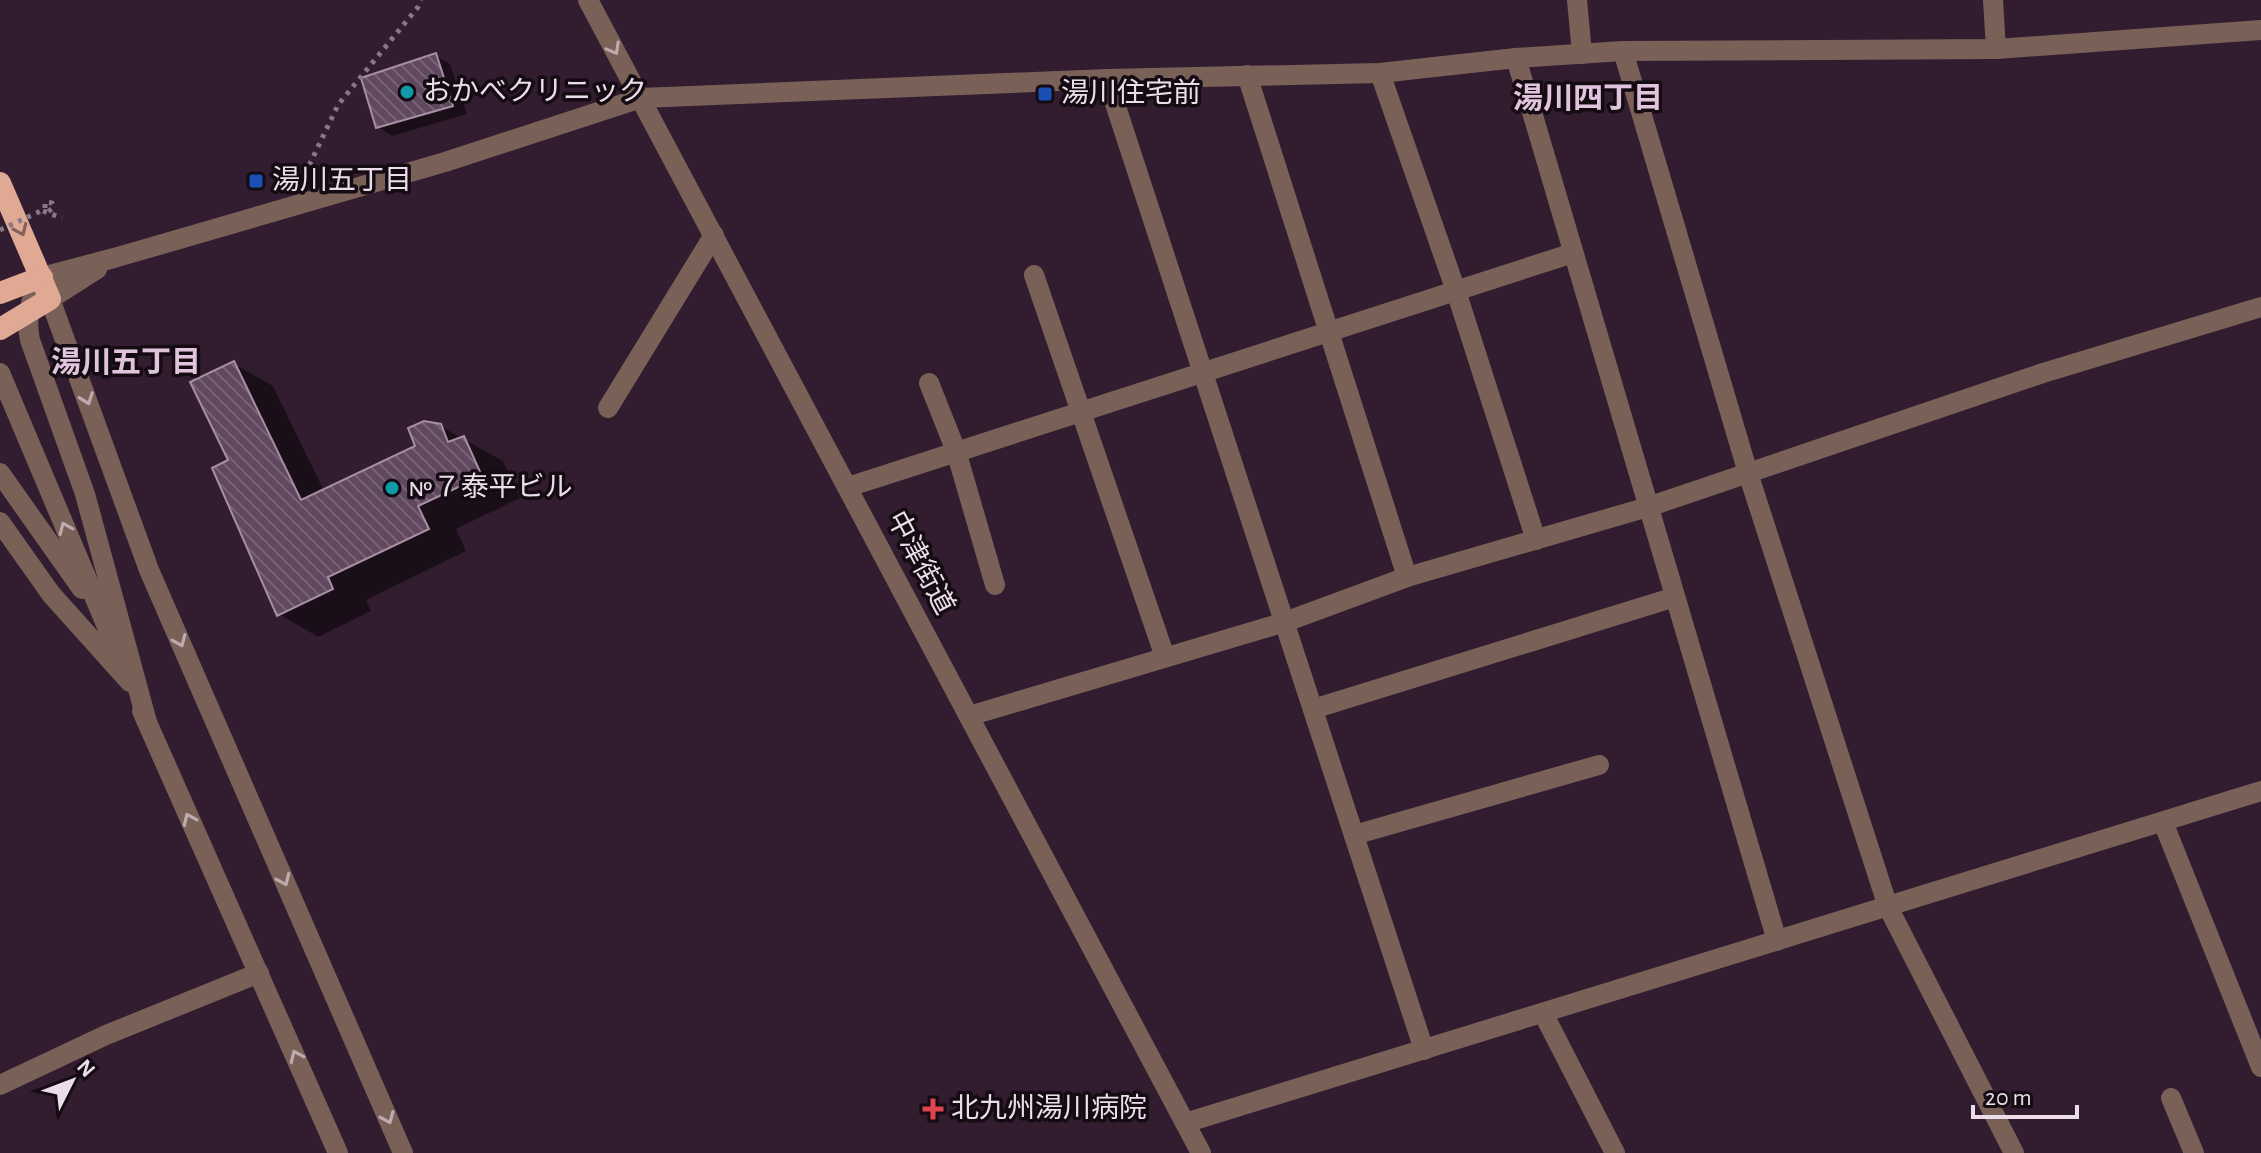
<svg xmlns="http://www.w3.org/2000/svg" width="2261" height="1153" font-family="'Alegreya Sans','Noto Sans JP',sans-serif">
	<defs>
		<pattern id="building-back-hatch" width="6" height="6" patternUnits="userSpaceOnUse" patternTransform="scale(2)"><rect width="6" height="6" fill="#60495e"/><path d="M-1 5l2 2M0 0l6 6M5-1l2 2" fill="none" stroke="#776375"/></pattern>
	</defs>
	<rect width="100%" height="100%" fill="#321d30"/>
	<g fill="#0007">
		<path d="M 435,55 L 450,64 L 467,114 L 392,136 L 378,127 Z"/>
		<path d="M 234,364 L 273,386 L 324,491 L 418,447 L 440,426 L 503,461 L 520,498 L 456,529 L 466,551 L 366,600 L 371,611 L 318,637 L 279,614 Z"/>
	</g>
	<g fill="url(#building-back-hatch)" stroke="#a88ea5" stroke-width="2">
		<path d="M 436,53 L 453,106 L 376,128 L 361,78 Z"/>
		<path d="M 234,361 L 301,500 L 415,446 L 408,428 L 424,421 L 441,424 L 448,442 L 464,436 L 482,476 L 418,506 L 429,529 L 328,577 L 333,589 L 277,616 L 212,468 L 228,460 L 190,382 Z"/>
	</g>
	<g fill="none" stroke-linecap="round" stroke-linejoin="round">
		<g stroke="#887786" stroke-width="5" stroke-dasharray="4 6" stroke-linecap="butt">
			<path d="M 305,174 L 338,105 L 418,7 L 421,0"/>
			<path d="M 45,208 L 45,202 L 52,203 L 53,208 L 45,214"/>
			<path d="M 43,211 L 62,218"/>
		</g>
		<g stroke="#7a6158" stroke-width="20">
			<path d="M 588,0 L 1201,1153"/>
			<path d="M 1577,0 L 1582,54"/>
			<path d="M 1993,0 L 1996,49"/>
			<path d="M 1623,51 L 1748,473 L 1888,907 L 2014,1153"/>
			<path d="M 1516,58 L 1777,941"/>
			<path d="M 1380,73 L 1456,291 L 1536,540"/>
			<path d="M 1247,75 L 1407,577"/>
			<path d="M 1107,79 L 1424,1050"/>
			<path d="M 1034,275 L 1165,657"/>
			<path d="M 929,383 L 956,451 L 995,585"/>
			<path d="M 608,408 L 714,235"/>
			<path d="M 848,487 L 1573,253"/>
			<path d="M 0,522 L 51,594 L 130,682"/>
			<path d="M 1313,709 L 1675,597"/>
			<path d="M 2163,822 L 2261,1067"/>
			<path d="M 1354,835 L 1599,765"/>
			<path d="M 1543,1013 L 1615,1153"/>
			<path d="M 0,1085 L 106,1035 L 259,973"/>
			<path d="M 2171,1098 L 2194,1153"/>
		</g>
		<g stroke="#7a6158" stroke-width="20">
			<path d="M 97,269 L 50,299 L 149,570 L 403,1153"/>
			<path d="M 0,373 L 116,648"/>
			<path d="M 0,473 L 82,589"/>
			<path d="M 142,711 L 338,1153"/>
			<path d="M 969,716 L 1285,622 L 1407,577 L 1648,507 L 2043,373 L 2261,307"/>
			<path d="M 147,722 L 85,494 L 30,340 C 25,316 31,298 42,277 L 114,258 L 445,162 L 641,98 L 1107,79 L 1380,73 L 1516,58 L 1623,51 L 1996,49 L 2261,30"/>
			<path d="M 1185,1123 L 2261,791"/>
		</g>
		<g stroke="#e0a994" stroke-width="22">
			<path d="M 0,183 L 50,299 L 0,329"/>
			<path d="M 0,293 L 42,277"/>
		</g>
		<path stroke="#887786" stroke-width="5" stroke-dasharray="4 6" stroke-linecap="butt" d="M 0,230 L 45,209"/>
	</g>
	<defs><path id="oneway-chevron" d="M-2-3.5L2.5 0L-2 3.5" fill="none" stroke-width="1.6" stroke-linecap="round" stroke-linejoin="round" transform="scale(2)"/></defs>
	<g stroke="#beabaf">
		<use href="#oneway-chevron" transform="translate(614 49) rotate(61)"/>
		<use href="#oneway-chevron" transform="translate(87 399) rotate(70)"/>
		<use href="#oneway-chevron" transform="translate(65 528) rotate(-113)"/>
		<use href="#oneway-chevron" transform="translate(180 641) rotate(67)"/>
		<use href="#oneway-chevron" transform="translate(189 819) rotate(-114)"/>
		<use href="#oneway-chevron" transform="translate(284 880) rotate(66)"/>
		<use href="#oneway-chevron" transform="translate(296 1056) rotate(-114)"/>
		<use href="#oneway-chevron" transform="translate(388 1118) rotate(67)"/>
	</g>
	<use stroke="#84625a" href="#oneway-chevron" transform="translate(21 230) rotate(66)"/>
	<g fill="#0f9aa8" stroke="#140b13" stroke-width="3">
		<circle cx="407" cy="92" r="8"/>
		<circle cx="392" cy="488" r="8"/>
	</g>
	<g fill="#1a4fb4" stroke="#140b13" stroke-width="3">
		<rect x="1037" y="86" width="16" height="16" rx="4"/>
		<rect x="248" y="173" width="16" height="16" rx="4"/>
	</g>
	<path fill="#e0444e" stroke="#140b13" stroke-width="3" d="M929 1097h8v8h8v8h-8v8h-8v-8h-8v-8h8z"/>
	<g text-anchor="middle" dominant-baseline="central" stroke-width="7" stroke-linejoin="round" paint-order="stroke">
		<g font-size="28" fill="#ebdde9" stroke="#140b13" text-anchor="start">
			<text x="423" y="92">おかべクリニック</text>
			<text x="1061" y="94">湯川住宅前</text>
			<text x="272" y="181">湯川五丁目</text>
			<text x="408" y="488">№７泰平ビル</text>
			<text x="951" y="1109">北九州湯川病院</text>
		</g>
		<g font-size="28" fill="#ebdde9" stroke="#140b13">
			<text transform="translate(920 563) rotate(62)">中津街道</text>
		</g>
		<g font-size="30" font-weight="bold" fill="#e0c3dc" stroke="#140b13">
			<text x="1588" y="99">湯川四丁目</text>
			<text x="126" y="363">湯川五丁目</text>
		</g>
	</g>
	<g transform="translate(72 1081) rotate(48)" stroke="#140b13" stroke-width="6" paint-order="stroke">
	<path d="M0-6L14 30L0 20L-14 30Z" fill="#ebdde9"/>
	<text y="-12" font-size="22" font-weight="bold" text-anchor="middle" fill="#ebdde9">N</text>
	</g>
	<path d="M1973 1105v12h104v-12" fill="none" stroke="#ebdde9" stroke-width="4"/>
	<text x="1985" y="1105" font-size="24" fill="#ebdde9" stroke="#140b13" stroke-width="6" paint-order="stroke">20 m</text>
</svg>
